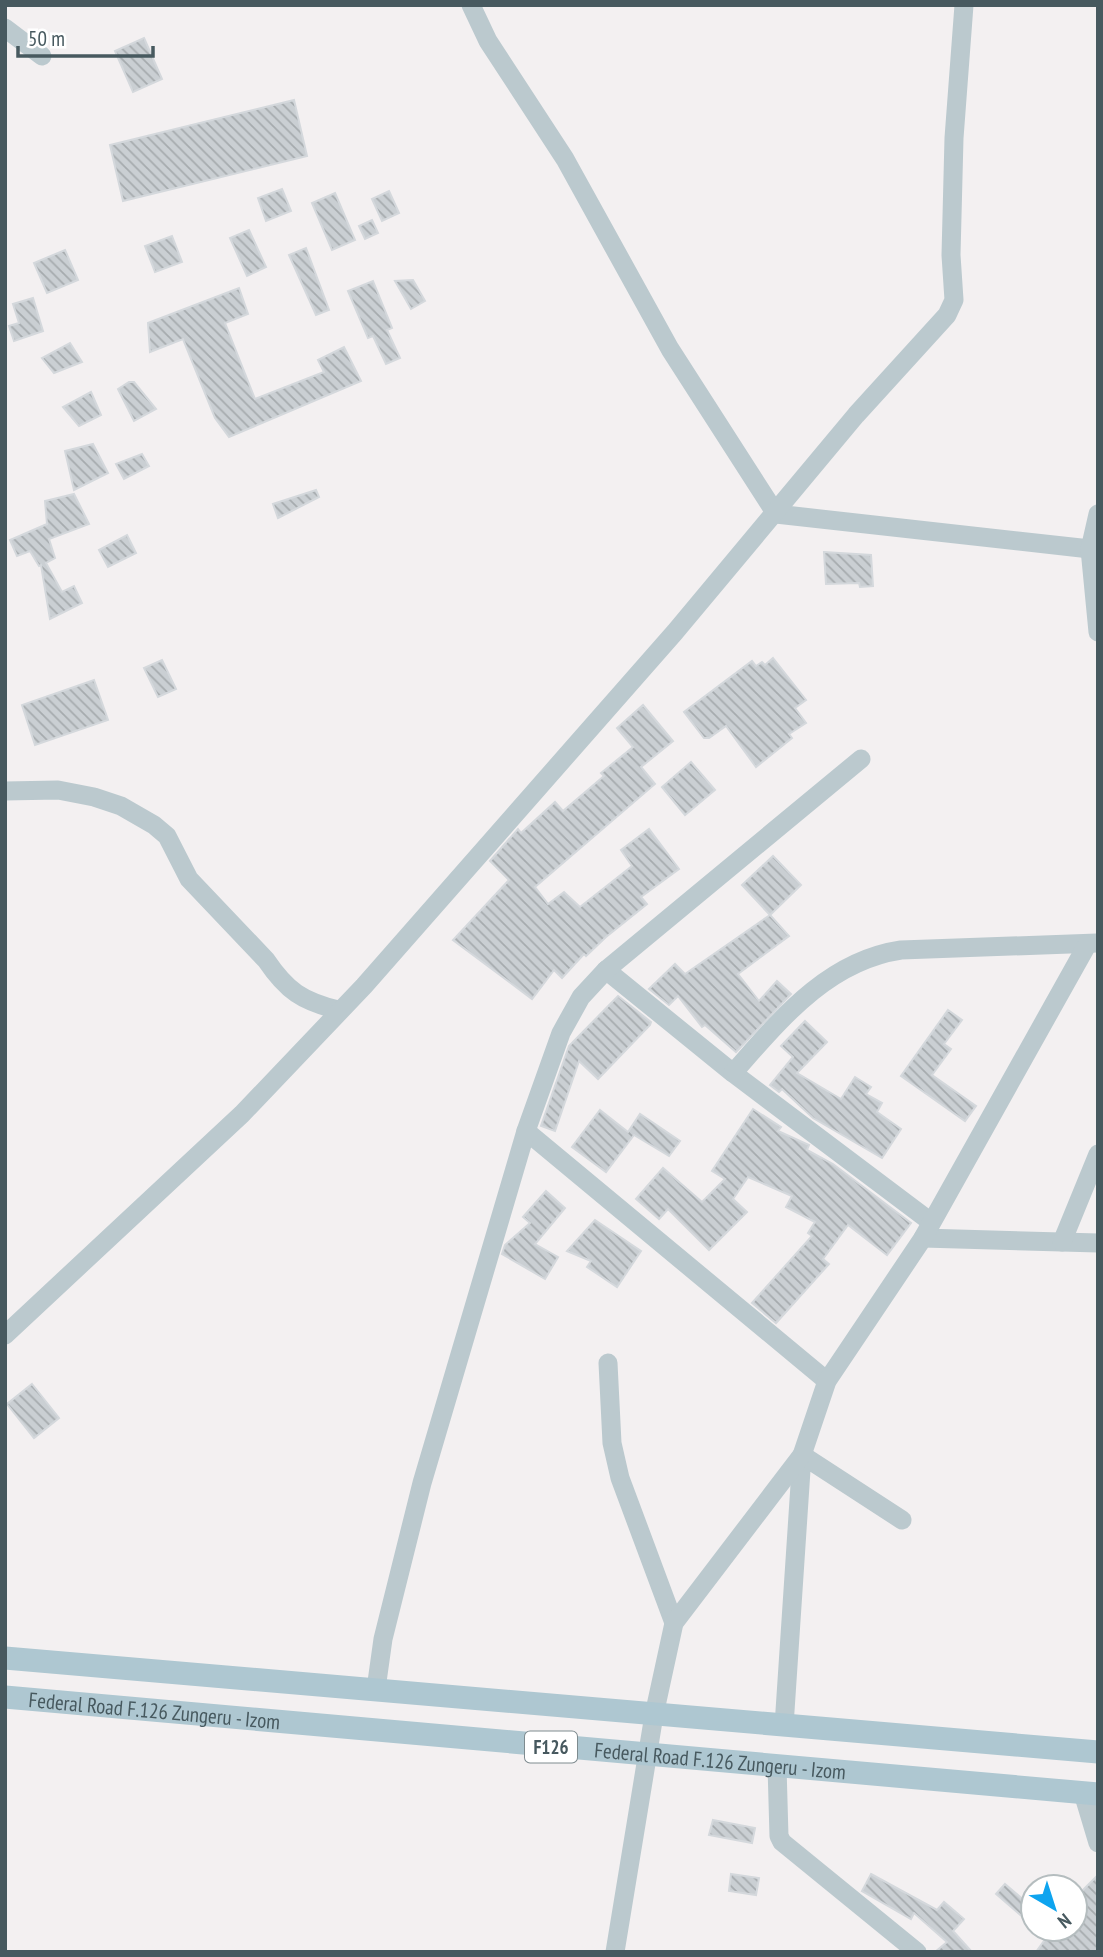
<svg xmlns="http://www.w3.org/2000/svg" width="1103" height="1957" font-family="'PT Sans Narrow',sans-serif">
	<defs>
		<pattern id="building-back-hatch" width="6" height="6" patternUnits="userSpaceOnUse" patternTransform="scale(1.75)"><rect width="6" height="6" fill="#cacfd3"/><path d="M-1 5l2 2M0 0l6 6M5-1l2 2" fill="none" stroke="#a6abae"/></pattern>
	</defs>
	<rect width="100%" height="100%" fill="#f3f0f1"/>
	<g fill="url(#building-back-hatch)" stroke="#d4d8dc" stroke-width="2">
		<path d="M 144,38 L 162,79 L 133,92 L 115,51 Z"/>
		<path d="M 294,100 L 307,156 L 123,201 L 110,145 Z"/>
		<path d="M 282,189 L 291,211 L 266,221 L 258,198 Z"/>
		<path d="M 389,191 L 399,213 L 382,221 L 372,199 Z"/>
		<path d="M 335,193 L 355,240 L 332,250 L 312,203 Z"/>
		<path d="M 372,220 L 378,233 L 365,239 L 359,226 Z"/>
		<path d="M 249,230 L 266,267 L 247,276 L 230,238 Z"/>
		<path d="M 172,236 L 182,262 L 155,272 L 145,246 Z"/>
		<path d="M 306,248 L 329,310 L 316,315 L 289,255 Z"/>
		<path d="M 65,250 L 78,280 L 47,293 L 34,263 Z"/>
		<path d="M 413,280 L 425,301 L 411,309 L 395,281 Z"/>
		<path d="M 373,281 L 392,328 L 387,330 L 400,358 L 386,364 L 373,336 L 368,338 L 348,291 Z"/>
		<path d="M 239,288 L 248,314 L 225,323 L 255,399 L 324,372 L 318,360 L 344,347 L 361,381 L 229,437 L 215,418 L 183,339 L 150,352 L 148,323 Z"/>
		<path d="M 33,298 L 43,331 L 14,341 L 9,326 L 19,323 L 13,304 Z"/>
		<path d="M 70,343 L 82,362 L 54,373 L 42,358 Z"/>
		<path d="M 129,382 L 134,382 L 156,409 L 134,421 L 118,389 Z"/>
		<path d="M 91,392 L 101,415 L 79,426 L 63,407 Z"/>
		<path d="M 93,444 L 108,473 L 74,490 L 65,451 Z"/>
		<path d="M 142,454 L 149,466 L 124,479 L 116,464 Z"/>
		<path d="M 316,490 L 319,497 L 278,518 L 273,504 Z"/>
		<path d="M 74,494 L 89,524 L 49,539 L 55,558 L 46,563 L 62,592 L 74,586 L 82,603 L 50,619 L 41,565 L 39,566 L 30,551 L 17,556 L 10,540 L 47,524 L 45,501 Z"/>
		<path d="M 127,535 L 136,553 L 108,567 L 99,550 Z"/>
		<path d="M 824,552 L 871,555 L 873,586 L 860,587 L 859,583 L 826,584 Z"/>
		<path d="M 773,658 L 806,700 L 795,708 L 806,723 L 789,734 L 792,738 L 756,767 L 726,726 L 709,738 L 704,738 L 684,712 L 752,661 L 756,666 L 762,662 L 765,665 Z"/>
		<path d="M 162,660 L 176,689 L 158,697 L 144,668 Z"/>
		<path d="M 94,680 L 108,720 L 35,745 L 22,705 Z"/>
		<path d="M 643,705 L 673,741 L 641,767 L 655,784 L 535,887 L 548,904 L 564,892 L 580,907 L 632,866 L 621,850 L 649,829 L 679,869 L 641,897 L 647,904 L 606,937 L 586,956 L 584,954 L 562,978 L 554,970 L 532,999 L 453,940 L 509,880 L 490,861 L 518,829 L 521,833 L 555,802 L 563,811 L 604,776 L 601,773 L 633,747 L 617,728 Z"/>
		<path d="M 691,762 L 715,790 L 685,815 L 662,787 Z"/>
		<path d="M 773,856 L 801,885 L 770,915 L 742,885 Z"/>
		<path d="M 770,915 L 789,936 L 738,974 L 759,1001 L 777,981 L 791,994 L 736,1052 L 705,1025 L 702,1027 L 678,996 L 669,1005 L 649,989 L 675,964 L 685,974 Z"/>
		<path d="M 618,996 L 651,1022 L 650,1025 L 598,1079 L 579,1061 L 555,1131 L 541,1126 L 569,1046 Z"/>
		<path d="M 948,1010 L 962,1020 L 944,1044 L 951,1049 L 932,1075 L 976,1106 L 965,1121 L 901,1076 Z"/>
		<path d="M 805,1021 L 827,1042 L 797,1073 L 841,1099 L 855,1077 L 871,1087 L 866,1094 L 882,1103 L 877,1112 L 901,1129 L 882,1158 L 813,1118 L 782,1089 L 779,1092 L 770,1085 L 793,1057 L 781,1046 Z"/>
		<path d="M 753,1109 L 781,1127 L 778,1131 L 809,1145 L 807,1150 L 833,1164 L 911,1223 L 887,1255 L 848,1225 L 823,1259 L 829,1264 L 776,1323 L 752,1303 L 812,1236 L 808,1233 L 815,1222 L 786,1207 L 792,1196 L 748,1177 L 733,1199 L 747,1212 L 709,1250 L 668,1209 L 659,1219 L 636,1199 L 663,1168 L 702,1202 L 725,1179 L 712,1171 Z"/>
		<path d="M 600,1110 L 628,1132 L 640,1114 L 680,1141 L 669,1156 L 634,1135 L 606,1172 L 572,1147 Z"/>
		<path d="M 546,1191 L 565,1208 L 535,1244 L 558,1257 L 545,1279 L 502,1254 L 505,1245 L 530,1223 L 523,1217 Z"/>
		<path d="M 595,1220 L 641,1251 L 617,1287 L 587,1267 L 591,1261 L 567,1251 Z"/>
		<path d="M 32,1384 L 59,1418 L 34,1438 L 7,1404 Z"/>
		<path d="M 713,1820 L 755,1828 L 752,1843 L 709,1835 Z"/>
		<path d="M 731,1874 L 759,1878 L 756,1895 L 729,1891 Z"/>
		<path d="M 871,1874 L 937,1910 L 944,1902 L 964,1919 L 953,1931 L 972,1952 L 935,1952 L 947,1942 L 914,1913 L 911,1919 L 862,1891 Z"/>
		<path d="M 1098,1875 L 1098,1952 L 1036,1952 L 1046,1938 L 1036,1929 L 1075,1929 L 1075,1898 Z"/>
		<path d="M 1005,1884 L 1033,1908 L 1033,1926 L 996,1894 Z"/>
	</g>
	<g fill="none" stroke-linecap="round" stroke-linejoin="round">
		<g stroke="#bbc9ce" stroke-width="19">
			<path d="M 471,5 L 488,41 L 565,159 L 670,349 L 776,514 L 1090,549"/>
			<path d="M 5,28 L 42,56"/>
			<path d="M 1098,514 L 1090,549 L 1098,632"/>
			<path d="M 5,791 L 58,790 L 94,797 L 121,806 L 154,825 L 167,836 L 189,879 L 266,960 C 287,991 302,1001 338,1010"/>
			<path d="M 606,970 L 733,1073 L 931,1222"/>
			<path d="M 733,1073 C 780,1020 827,961 901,950 L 1097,943"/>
			<path d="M 526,1131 L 827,1381"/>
			<path d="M 923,1238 L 1098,1243"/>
			<path d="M 1062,1242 L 1098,1154"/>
			<path d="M 5,1335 L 242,1114 L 364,986 L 675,632 L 856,415 L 947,315 L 954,300 L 951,255 L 954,138 L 964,5"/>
			<path d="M 608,1363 L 612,1443 L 620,1478 L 674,1623"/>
			<path d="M 376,1689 L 383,1639 L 422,1483 L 526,1131 L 561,1033 L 581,997 L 606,970 L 861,759"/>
			<path d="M 784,1726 L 802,1455 L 902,1520"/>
			<path d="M 777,1766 L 779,1836 L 782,1842 L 917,1952"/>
			<path d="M 1083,1793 L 1098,1843"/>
			<path d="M 615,1952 L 654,1715 L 674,1623 L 802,1455 L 827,1381 L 923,1238 L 1087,945"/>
		</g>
		<g stroke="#aec7d1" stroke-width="23">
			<path d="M 5,1658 L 1098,1752"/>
			<path id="s1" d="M 5,1697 L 1098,1794"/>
		</g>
	</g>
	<g text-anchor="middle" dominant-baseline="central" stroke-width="5" stroke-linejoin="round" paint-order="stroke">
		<rect fill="#fff" stroke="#7e8b8f" stroke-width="2" x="525" y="1731.5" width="52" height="31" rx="5"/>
		<g font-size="19" font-weight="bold" fill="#47595f">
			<text x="551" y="1747">F126</text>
		</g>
		<g font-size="21" fill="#47595f" stroke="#fff">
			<text stroke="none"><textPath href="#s1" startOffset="150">Federal Road F.126 Zungeru - Izom</textPath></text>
			<text stroke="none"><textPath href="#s1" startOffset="718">Federal Road F.126 Zungeru - Izom</textPath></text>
		</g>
	</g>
	<rect width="1103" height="1957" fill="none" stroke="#47595f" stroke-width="14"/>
	<g transform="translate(1054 1908) rotate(141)"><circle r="33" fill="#ffffff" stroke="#b5bdbf" stroke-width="2"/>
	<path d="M0-5L12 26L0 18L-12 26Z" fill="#0ea4ef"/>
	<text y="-10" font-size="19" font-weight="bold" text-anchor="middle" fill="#47595f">N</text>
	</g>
	<path d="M18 46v10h135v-10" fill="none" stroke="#47595f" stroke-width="3.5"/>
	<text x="28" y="46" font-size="21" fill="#47595f" stroke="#ffffff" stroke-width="5" paint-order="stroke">50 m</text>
</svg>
